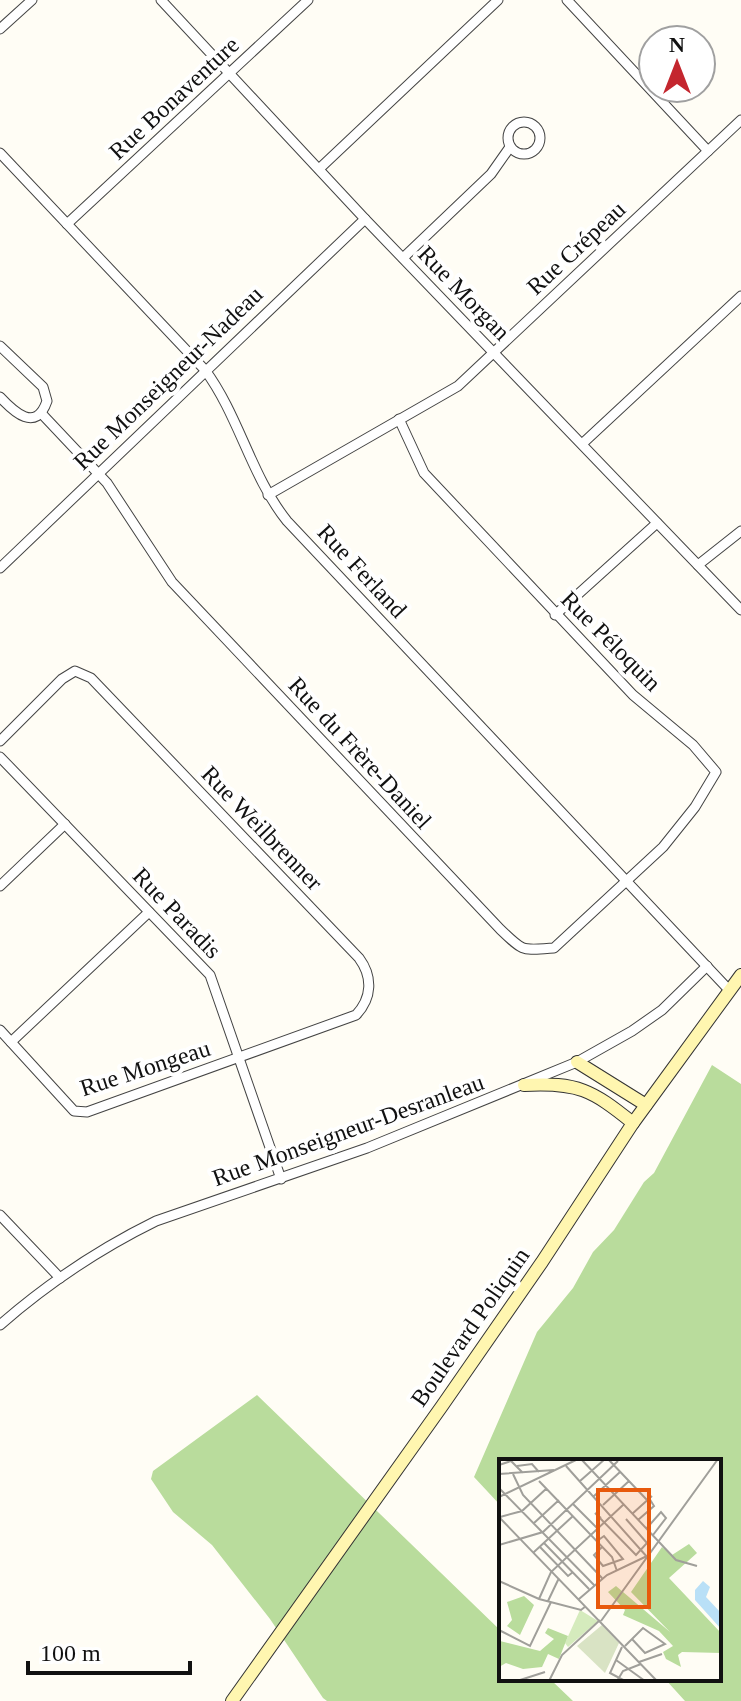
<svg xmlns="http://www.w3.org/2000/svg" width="741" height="1701" font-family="Georgia,serif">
	<rect width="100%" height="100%" fill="#fffdf5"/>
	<g fill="#b9dc9c">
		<path d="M 712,1065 L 741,1084 L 741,1701 L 685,1701 L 665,1679 L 719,1679 L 719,1461 L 501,1461 L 501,1506 L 474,1477 L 537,1332 L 573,1288 L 593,1252 L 614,1230 L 644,1182 L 654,1173 Z"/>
		<path d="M 257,1395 L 501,1631 L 501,1679 L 550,1679 L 573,1701 L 327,1701 L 323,1698 L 270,1619 L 212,1545 L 173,1512 L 151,1479 L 153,1471 Z"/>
	</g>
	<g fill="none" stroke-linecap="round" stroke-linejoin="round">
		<g stroke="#444" stroke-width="11">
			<g id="street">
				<path d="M 161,0 L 365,219 L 741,610"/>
				<path d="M 567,0 L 708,151"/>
				<path d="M 0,29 L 32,0"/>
				<circle cx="524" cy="138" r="16"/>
				<path d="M 0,153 L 205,370 C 239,416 251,476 287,521 L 730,991"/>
				<path d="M 319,169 L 498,0"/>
				<path d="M 67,224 L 308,0"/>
				<path d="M 403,258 L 491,174 L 510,147"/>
				<path d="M 0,346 L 43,387 L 47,401 C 36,433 14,412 0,397"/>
				<path d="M 41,413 L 107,483 L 172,582 L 500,929 C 525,953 521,950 554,948 L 663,847 L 695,807 L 716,772 L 693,745 L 633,695 L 424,473 L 399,419"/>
				<path d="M 582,444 L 741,296"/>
				<path d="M 268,495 L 458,386 L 741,120"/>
				<path d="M 698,565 L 741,531"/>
				<path d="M 0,568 L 365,219"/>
				<path d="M 555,615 L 657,523"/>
				<path d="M 0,741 L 62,679 L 75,671 L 91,678 L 359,958 C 373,977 372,998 356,1015 L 87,1112 L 74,1111 L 0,1030"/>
				<path d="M 0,757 L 210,975 L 281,1179"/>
				<path d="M 0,886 L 65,824"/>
				<path d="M 11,1042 L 149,912"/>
				<path d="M 0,1215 L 60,1278"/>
				<path d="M 0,1325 C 47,1284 99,1249 156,1221 L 367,1148 L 577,1062 L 632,1031 L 662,1010 L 707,966"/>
			</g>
		</g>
		<g stroke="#333" stroke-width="14">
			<g id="secondary">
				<path d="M 577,1062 L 646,1105"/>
				<path d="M 524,1085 C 578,1082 592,1090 633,1123"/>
				<path d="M 232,1701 L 442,1406 L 542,1262 L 633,1123 L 741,975"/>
			</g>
		</g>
		<use href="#street" stroke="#fff" stroke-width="9"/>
		<use href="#secondary" stroke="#fff6b0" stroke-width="12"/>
	</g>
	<g text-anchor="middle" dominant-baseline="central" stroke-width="8" stroke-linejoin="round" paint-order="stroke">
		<g font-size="24" fill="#111" stroke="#fff">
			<text transform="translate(174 98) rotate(-43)">Rue Bonaventure</text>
			<text transform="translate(576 248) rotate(-43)">Rue Crépeau</text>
			<text transform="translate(464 293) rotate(46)">Rue Morgan</text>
			<text transform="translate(168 378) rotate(-44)">Rue Monseigneur-Nadeau</text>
			<text transform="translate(362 571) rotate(47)">Rue Ferland</text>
			<text transform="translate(611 641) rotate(45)">Rue Péloquin</text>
			<text transform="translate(360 753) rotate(47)">Rue du Frère-Daniel</text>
			<text transform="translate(262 828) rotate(46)">Rue Weilbrenner</text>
			<text transform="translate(177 913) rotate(46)">Rue Paradis</text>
			<text transform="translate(145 1068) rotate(-18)">Rue Mongeau</text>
			<text transform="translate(348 1130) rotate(-20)">Rue Monseigneur-Desranleau</text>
			<text transform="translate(470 1327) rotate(-55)">Boulevard Poliquin</text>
		</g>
	</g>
	<g transform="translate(499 1459)">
		<rect width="222" height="222" fill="#fffdf5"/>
		<path d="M 81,151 L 99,162 L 69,188 L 66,184 Z" fill="#d5ebbd"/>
		<path d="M 190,85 L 198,94 L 170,119 L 222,174 L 222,194 L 183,193 L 179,196 L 182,208 L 167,200 L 164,193 L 174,187 L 160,172 L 124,156 L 126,151 L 109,133 L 117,127 L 171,173 L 132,133 L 163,88 L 173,96 ZM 25,137 L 35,146 L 21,176 L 8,167 L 13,161 L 8,143 ZM 49,169 L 69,177 L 60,200 L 49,195 L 43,208 L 24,210 L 7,204 L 0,208 L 1,182 L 41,192 L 55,180 L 46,174 Z" fill="#b9dc9c"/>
		<path d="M 103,166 L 120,184 L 106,214 L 78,187 Z" fill="#d9e3c4"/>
		<path d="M 204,122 L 211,128 L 207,138 L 222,154 L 222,170 L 196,141 L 196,131 Z" fill="#b9e0f7"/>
		<path fill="none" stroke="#a09f9a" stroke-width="2" d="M 82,0 L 177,101 L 198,107M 109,0 L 148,41M 0,6 L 12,2 L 24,14M 18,7 L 33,5 L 40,13M 67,7 L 149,99M 0,15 L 55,11M 14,15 L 24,36 L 103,119M 40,22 L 113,98 L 118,112M 81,22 L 106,0M 0,29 L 95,126M 95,37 L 121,13M 0,38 L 79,0M 74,45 L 99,70M 104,46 L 130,22M 133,55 L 153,37M 0,58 L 158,222M 1,58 L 23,52 L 48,29M 102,59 L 96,54 L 137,96 L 148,84 L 127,60M 139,61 L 155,47 L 150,39M 35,64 L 60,41M 147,70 L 162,53 L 167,59 L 154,76M 98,82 L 105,77 L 124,100 L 104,107 L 95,96 L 103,88M 45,84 L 90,130M 0,86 L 44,73 L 119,2M 41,88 L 69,117 L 74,113M 35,93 L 74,57M 0,122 L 40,140 L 82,151 L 87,147M 40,140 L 52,113 L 124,46M 80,140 L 108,116 L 148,97M 49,142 L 60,119M 102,162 L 219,0M 0,171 L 31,187 L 52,143M 126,187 L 144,169 L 166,185 L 146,194 L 133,180M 123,188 L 111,214 L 126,222M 117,201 L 146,222M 140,203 L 163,195M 18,222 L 46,213M 50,222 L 63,196 L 101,161M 118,222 L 124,212 L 142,205"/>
		<path fill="#e8590c" fill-opacity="0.15" stroke="#e8590c" stroke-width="4" d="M 99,31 L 150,31 L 150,148 L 99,148 Z"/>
		<rect width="222" height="222" fill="none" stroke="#111" stroke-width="4"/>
	</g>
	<g transform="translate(677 64)"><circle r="38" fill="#ffffff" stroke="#a0a0a0" stroke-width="2"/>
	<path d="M0-6L14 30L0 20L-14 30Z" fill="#c4262e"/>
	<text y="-12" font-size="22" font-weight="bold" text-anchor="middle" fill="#111111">N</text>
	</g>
	<path d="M28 1661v12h162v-12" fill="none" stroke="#111111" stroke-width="4"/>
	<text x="40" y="1661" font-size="24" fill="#111111" stroke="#ffffff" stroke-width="6" paint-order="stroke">100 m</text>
</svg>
